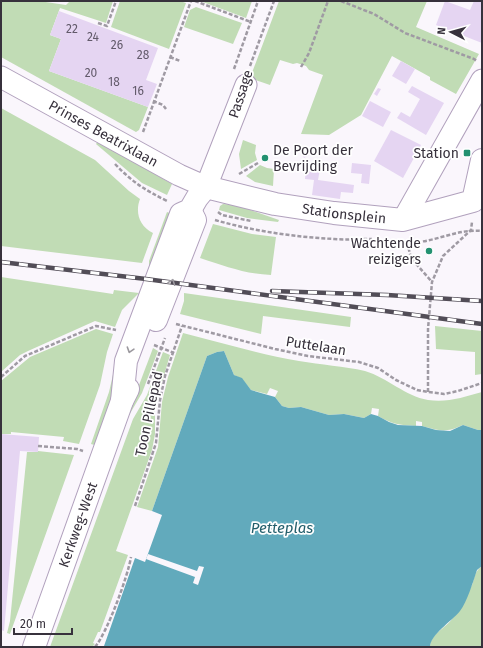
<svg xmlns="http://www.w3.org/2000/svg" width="483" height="648" font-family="'Fira Sans',sans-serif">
	<rect width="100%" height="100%" fill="#faf6fc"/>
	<g fill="#c1dcb5">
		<path d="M 1,1 L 39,1 L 66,5 L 70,1 L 113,1 L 106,23 L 60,8 L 50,35 L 61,39 L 49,71 L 148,107 L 139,130 L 136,132 L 1,57 Z"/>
		<path d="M 120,1 L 180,1 L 186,3 L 169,49 L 111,27 Z"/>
		<path d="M 200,1 L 252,1 L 246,18 Z"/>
		<path d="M 279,1 L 427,1 L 416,27 L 479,54 L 456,94 L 430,80 L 430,77 L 392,56 L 361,115 L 329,135 L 301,134 L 323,75 L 309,70 L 306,66 L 297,63 L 293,64 L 280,60 L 270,85 L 250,78 Z"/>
		<path d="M 196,7 L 242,23 L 233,44 L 184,27 L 190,10 Z"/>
		<path d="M 1,108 L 95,160 L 129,191 L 140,199 C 135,212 139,226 153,233 L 142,263 L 1,246 Z"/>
		<path d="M 243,140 L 256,145 L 255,153 L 257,160 L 241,169 L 239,154 Z"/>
		<path d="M 98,141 L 172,184 L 167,195 L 142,183 L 96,144 Z"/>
		<path d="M 260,165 L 267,168 L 274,169 L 273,186 L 255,182 L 246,176 Z"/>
		<path d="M 223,204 L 236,205 L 279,220 L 278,222 L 247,218 L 219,210 L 220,206 Z"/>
		<path d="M 167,212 L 174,215 L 151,272 L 149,266 L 149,261 Z"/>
		<path d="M 213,224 L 252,234 L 276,237 L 271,275 C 245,274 225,266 200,258 Z"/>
		<path d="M 1,277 L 113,294 L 114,290 L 139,293 L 122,310 L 115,327 L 95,321 L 28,351 L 20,355 L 1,372 Z"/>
		<path d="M 184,293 L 351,317 L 350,327 L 263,316 L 261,334 L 180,314 L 184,301 Z"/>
		<path d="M 435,326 L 482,331 L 482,374 L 475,375 L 475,352 L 436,349 Z"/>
		<path d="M 96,329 L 113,334 L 107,352 L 100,385 L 79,444 L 63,441 L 64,437 L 11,432 L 11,434 L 1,434 L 1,381 L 30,357 Z"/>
		<path d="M 183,333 C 221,343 260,354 299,361 C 321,365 344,366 365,371 C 388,378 405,396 428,400 C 447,403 464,397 482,392 L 482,430 L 478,430 L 463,425 C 445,433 441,431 422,426 L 422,422 L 416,421 L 416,426 C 399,425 392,424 378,416 L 379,409 L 372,408 L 371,414 L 364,418 L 344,414 L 329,415 L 301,407 L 289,408 L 282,406 L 275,397 L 278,391 L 270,388 L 267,394 L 251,390 L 242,379 L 234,375 L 224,351 L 217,352 L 207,356 L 152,511 L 137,507 L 158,447 L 162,402 L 168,377 Z"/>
		<path d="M 153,348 L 158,351 L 142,393 L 128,417 L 127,417 Z"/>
		<path d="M 163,352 L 170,355 L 158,396 L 155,410 L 155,434 L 152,450 L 116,551 L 128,555 L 100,632 L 98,632 L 93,643 L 95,644 L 92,647 L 50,647 L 133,419 L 147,395 Z"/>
		<path d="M 116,362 L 121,363 L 98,446 L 91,444 L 109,392 Z"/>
		<path d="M 38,451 L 74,455 L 10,634 L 7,633 L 10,621 L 27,452 L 37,452 Z"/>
		<path d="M 482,566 L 482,647 L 430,647 C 430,634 446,628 453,618 C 460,609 466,596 472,585 C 475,577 474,572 482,566 Z"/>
	</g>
	<path fill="#62aabc" d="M 224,351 L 234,375 L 242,378 L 251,390 L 275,397 L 282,406 L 289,408 L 301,407 L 329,415 L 344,414 L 364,418 L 371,414 L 378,416 L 389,422 L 398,425 L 422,426 L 436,430 L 450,431 L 463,425 L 478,430 L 482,430 L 482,566 L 477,570 C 473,582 467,602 460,611 C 452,621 430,635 430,647 L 106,647 L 104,646 L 135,558 L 145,562 L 162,515 L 152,511 L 207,356 L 217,352 Z"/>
	<path fill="#faf6fc" d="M 148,554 L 197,571 L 199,566 L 204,567 L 198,585 L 193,583 L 195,577 L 146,559 Z"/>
	<g fill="#e5d5f2">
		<path d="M 445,1 L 470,10 L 474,1 L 482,1 L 482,43 L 436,25 Z"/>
		<path d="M 59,11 L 158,48 L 146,80 L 157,84 L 148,107 L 49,71 L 61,39 L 50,35 Z"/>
		<path d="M 401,61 L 415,69 L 406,84 L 392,76 Z"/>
		<path d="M 412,86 L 444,103 L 426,135 L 397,118 L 401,112 L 410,117 L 420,99 L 408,92 Z"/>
		<path d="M 378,88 L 381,89 L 377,96 L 374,94 Z"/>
		<path d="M 370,101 L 391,112 L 383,127 L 362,116 Z"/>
		<path d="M 391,130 L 421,145 L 403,178 L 374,161 Z"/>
		<path d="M 307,151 L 309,155 L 304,158 L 302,154 Z"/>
		<path d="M 352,163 L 371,165 L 369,184 L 361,183 L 362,174 L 351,173 Z"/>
		<path d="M 306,167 L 320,169 L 318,180 L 354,185 L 353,193 L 341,192 L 340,199 L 312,195 L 314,180 L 305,179 Z"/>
		<path d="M 1,434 L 39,437 L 38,452 L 20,451 L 4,631 L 1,630 Z"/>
	</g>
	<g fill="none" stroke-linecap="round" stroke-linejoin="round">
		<g stroke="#b1a1bd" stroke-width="23">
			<g id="minor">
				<path id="s1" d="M 1,77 L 179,175 L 206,187 L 246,85"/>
				<path d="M 403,220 L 482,80"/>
			</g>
		</g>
		<g stroke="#b1a1bd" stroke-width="24">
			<g id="tertiary">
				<path d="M 156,320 L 195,220 L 190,210"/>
				<path id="s2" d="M 122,401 L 126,361 L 181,214 L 190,210 L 197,198 L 206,187 L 275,204 L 334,213 L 403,220 L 473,201 L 482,160"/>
				<path id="s3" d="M 34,647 L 122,401 L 128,389"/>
			</g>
		</g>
		<g stroke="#9f9aa3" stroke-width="2.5" stroke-dasharray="4 2" stroke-linecap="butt">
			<path d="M 195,1 L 251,22"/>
			<path d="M 341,1 L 374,14 L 405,33 L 474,59 L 477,61"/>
			<path d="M 98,23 L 107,26 L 116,1"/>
			<path d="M 170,57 L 180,61"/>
			<path d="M 250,66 L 274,1"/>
			<path d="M 301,67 L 309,53 L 328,1"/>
			<path d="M 234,69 L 258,1"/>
			<path d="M 153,101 L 163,105 L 166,109"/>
			<path d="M 143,132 L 191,1"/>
			<path d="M 115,164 C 132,182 145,190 167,201"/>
			<path d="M 239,174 L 258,163"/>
			<path d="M 218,212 L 222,215 L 251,221"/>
			<path d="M 215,220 C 253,231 294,237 334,239 C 347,240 359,239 372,239"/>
			<path d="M 405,242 C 431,245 456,228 482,231"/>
			<path d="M 407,242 L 411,258 L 432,282"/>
			<path d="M 176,324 L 275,349 L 308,356 L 359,362 L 378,368 L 396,380 L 417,390 L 428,392 L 444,394 L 458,391 L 482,383"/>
			<path d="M 154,345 L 174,353"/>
			<path d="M 1,377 L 25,356 L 96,326 L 116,330"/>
			<path d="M 148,384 L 165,338"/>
			<path d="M 428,392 L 428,329 L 432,282 L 443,256 L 471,230 L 472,222"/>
			<path d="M 38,446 L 77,449 L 83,451"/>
			<path d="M 135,506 L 156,443 L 160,400 L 165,376 L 182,326"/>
			<path d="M 95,647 C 107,633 128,576 131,557"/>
		</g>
		<use href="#minor" stroke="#fff" stroke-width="21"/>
		<use href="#tertiary" stroke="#fff" stroke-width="22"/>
		<g stroke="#524d57" stroke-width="4.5">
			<g id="rail">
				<path d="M 1,262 L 146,279 L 482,324"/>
				<path d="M 272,291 L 387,295 L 482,301"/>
			</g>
		</g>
		<use href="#rail" stroke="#fff" stroke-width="3" stroke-dasharray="9" stroke-linecap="butt"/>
	</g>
	<defs><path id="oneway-chevron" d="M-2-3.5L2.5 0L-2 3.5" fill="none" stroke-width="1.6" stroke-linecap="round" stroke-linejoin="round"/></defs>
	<g stroke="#9b989e">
		<use href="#oneway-chevron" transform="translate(172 282) rotate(-69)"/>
		<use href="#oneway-chevron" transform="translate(130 350) rotate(108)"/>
	</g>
	<g fill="#239171" stroke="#fff" stroke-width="1.5">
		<rect x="463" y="149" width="8" height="8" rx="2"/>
		<circle cx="265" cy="158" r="4"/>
		<circle cx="429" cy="251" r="4"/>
	</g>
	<g text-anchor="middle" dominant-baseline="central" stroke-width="3.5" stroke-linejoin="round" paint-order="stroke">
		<g font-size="12" fill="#625a6a">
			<text x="72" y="29">22</text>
			<text x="93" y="37">24</text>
			<text x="117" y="45">26</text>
			<text x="143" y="55">28</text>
			<text x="91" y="73">20</text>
			<text x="114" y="82">18</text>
			<text x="138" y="91">16</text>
		</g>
		<g font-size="14" fill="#37313c" stroke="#fff">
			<text transform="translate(241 94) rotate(-72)">Passage</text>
			<text stroke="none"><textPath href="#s1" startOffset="117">Prinses Beatrixlaan</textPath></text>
			<text stroke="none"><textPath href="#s2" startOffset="376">Stationsplein</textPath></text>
			<text transform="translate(316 346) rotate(9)">Puttelaan</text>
			<text transform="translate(149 414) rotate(-78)">Toon Pillepad</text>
			<text stroke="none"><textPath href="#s3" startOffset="130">Kerkweg-West</textPath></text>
		</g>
		<g font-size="14" fill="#37313c" stroke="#fff" text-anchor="end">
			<text x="273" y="150" text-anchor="start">De Poort der<tspan x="273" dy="16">Bevrijding</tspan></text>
			<text x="459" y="153">Station</text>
			<text x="421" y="243">Wachtende<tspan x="421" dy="16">reizigers</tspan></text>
		</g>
		<g font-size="15" font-style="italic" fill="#225e6b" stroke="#fff">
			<text x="282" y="528">Petteplas</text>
		</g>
	</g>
	<rect width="483" height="648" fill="none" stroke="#37313c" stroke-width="4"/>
	<g transform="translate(451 32) rotate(276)" stroke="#ffffff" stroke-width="3" paint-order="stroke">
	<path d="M0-3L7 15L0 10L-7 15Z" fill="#37313c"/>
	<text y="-6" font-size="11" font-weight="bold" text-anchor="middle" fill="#37313c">N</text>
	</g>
	<path d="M14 628v6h58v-6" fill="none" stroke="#37313c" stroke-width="2"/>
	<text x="20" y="628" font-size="12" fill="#37313c" stroke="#ffffff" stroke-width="3" paint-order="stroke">20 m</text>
</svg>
